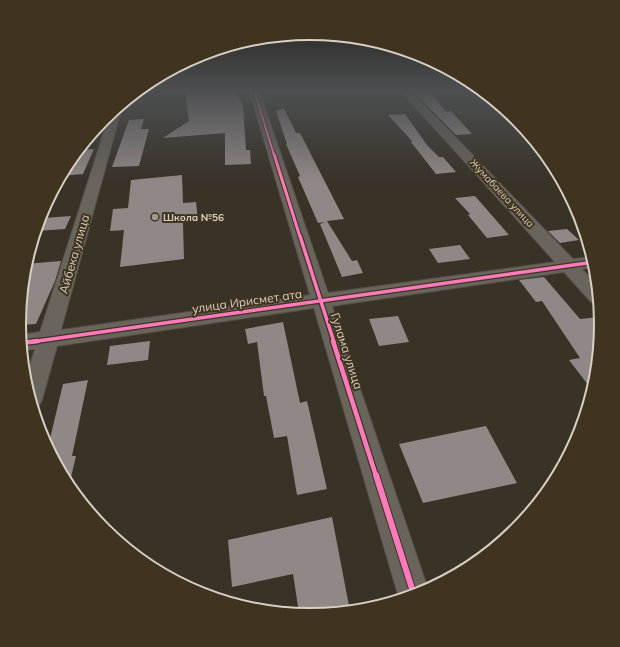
<svg xmlns="http://www.w3.org/2000/svg" width="620" height="647" font-family="Mulish,sans-serif">
	<rect width="100%" height="100%" fill="#383227"/>
	<g fill="#8f8886">
		<path d="M 185,90 L 208,90 L 208,92 L 236,90 L 243,106 L 246,150 L 250,150 L 251,164 L 225,165 L 225,133 L 163,138 L 189,121 Z"/>
		<path d="M 429,90 L 446,112 L 451,111 L 472,134 L 456,135 L 413,91 Z"/>
		<path d="M 284,108 L 296,133 L 300,133 L 344,219 L 327,221 L 352,261 L 357,260 L 363,273 L 342,277 L 320,224 L 325,222 L 318,223 L 298,177 L 300,176 L 286,144 L 287,144 L 276,111 Z"/>
		<path d="M 405,114 L 427,145 L 439,157 L 443,157 L 456,172 L 436,174 L 411,142 L 412,141 L 388,115 Z"/>
		<path d="M 144,119 L 141,129 L 149,129 L 139,166 L 112,167 L 129,120 Z"/>
		<path d="M 94,149 L 83,174 L 61,176 L 68,162 L 77,150 Z"/>
		<path d="M 182,175 L 183,203 L 196,202 L 198,221 L 183,223 L 184,259 L 120,267 L 124,230 L 110,231 L 113,209 L 128,208 L 131,180 Z"/>
		<path d="M 475,196 L 509,235 L 487,238 L 468,215 L 470,214 L 455,198 Z"/>
		<path d="M 71,216 L 65,229 L 37,231 L 44,218 Z"/>
		<path d="M 567,229 L 579,240 L 560,243 L 548,231 Z"/>
		<path d="M 460,245 L 470,259 L 438,263 L 429,249 Z"/>
		<path d="M 61,261 L 55,281 L 36,324 L 19,325 L 25,264 Z"/>
		<path d="M 544,277 L 580,319 L 600,317 L 595,380 L 592,390 L 569,360 L 580,358 L 542,301 L 536,302 L 519,280 Z"/>
		<path d="M 398,316 L 409,342 L 379,346 L 369,319 Z"/>
		<path d="M 283,322 L 300,403 L 307,401 L 327,489 L 297,495 L 287,436 L 274,438 L 266,396 L 264,396 L 257,342 L 248,344 L 245,329 Z"/>
		<path d="M 150,341 L 148,360 L 107,365 L 110,346 Z"/>
		<path d="M 88,380 L 72,456 L 76,456 L 69,486 L 48,447 L 63,384 Z"/>
		<path d="M 486,426 L 517,483 L 423,503 L 399,444 Z"/>
		<path d="M 332,517 L 350,611 L 310,614 L 299,613 L 293,574 L 232,587 L 228,540 Z"/>
	</g>
	<g fill="none" stroke-linecap="round" stroke-linejoin="round">
		<g stroke="#534d44" stroke-width="2">
			<path id="minor" d="M 249,90 L 259,90 L 328,293 L 555,262 L 400,90 L 410,90 L 573,259 L 592,257 L 595,267 L 582,269 L 597,285 L 598,304 L 591,302 L 564,272 L 332,306 L 428,589 L 400,599 L 398,595 L 314,308 L 57,346 L 42,400 L 38,407 L 33,409 L 25,380 L 35,349 L 22,351 L 20,335 L 40,332 L 110,113 L 120,105 L 122,107 L 61,330 L 310,295 Z"/>
		</g>
		<use href="#minor" fill="#69645c" fill-rule="evenodd"/>
		<g stroke="#40331f" stroke-width="3.5">
			<path id="cycleway-far4" d="M 254,90 L 274,155"/>
		</g>
		<g stroke="#40331f" stroke-width="5">
			<path id="cycleway-far3" d="M 274,154 L 300,237"/>
		</g>
		<g stroke="#40331f" stroke-width="6">
			<g id="cycleway-far2">
				<path d="M 300,236 L 334,342"/>
				<path d="M 31,342 L 594,262"/>
			</g>
		</g>
		<g stroke="#40331f" stroke-width="7">
			<g id="cycleway-far1">
				<path d="M 333,341 L 376,476"/>
				<path d="M 21,343 L 38,341"/>
			</g>
		</g>
		<g stroke="#40331f" stroke-width="8">
			<path id="cycleway" d="M 376,475 L 414,595"/>
		</g>
		<use href="#cycleway-far4" stroke="#fd7abc" stroke-width="2"/>
		<use href="#cycleway-far3" stroke="#fd7abc" stroke-width="3"/>
		<use href="#cycleway-far2" stroke="#fd7abc" stroke-width="3.5"/>
		<use href="#cycleway-far1" stroke="#fd7abc" stroke-width="4.5"/>
		<use href="#cycleway" stroke="#fd7abc" stroke-width="6"/>
	</g>
	<linearGradient id="sky" x2="0" y2="1"><stop stop-color="#1f1c15"/><stop offset="0.5" stop-color="#4d4f52"/><stop offset="1" stop-color="#4d4f52" stop-opacity="0"/></linearGradient>
	<rect width="620" height="181" fill="url(#sky)"/>
	<circle fill="#a0998d" stroke="#40331f" stroke-width="1.5" cx="155" cy="217" r="4"/>
	<g text-anchor="middle" dominant-baseline="central" stroke-width="4" stroke-linejoin="round" paint-order="stroke">
		<g font-size="10" fill="#d8d0c4" stroke="#40331f">
			<text transform="translate(502 193) rotate(47)">Жумабаева улица</text>
		</g>
		<g font-size="10" font-weight="bold" fill="#d8d0c4" stroke="#40331f" text-anchor="start">
			<text x="163" y="217">Школа №56</text>
		</g>
		<g font-size="12" fill="#d8d0c4" stroke="#40331f">
			<text transform="translate(74 254) rotate(-74)">Айбека улица</text>
			<text transform="translate(247 301) rotate(-8)">улица Ирисмет ата</text>
			<text transform="translate(347 351) rotate(72)">Гулама улица</text>
		</g>
	</g>
	<path d="M0 0H620V647H0ZM26 324a284 284 0 1 1 568 0a284 284 0 1 1-568 0Z" fill="#40331f" fill-rule="evenodd"/>
	<path fill="none" stroke="#d8d0c4" stroke-width="2" d="M26 324a284 284 0 1 1 568 0a284 284 0 1 1-568 0Z"/>
</svg>
